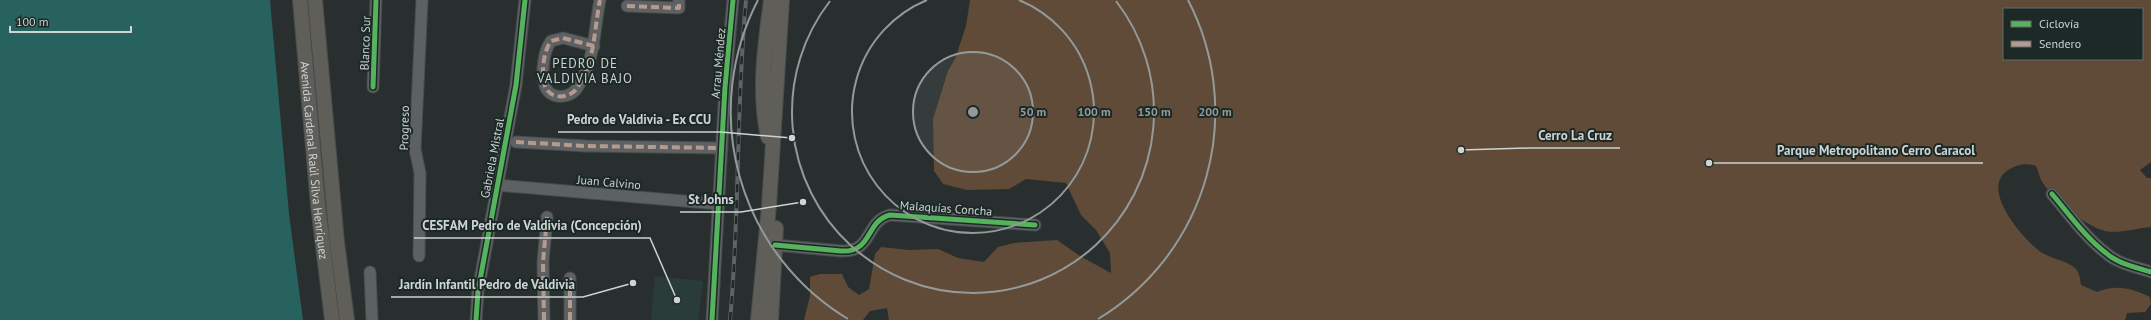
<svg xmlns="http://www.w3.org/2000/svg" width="2151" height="320" font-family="'PT Sans',sans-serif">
	<rect width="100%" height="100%" fill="#292f2f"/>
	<path fill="#293c3a" d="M 655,276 L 703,281 L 698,320 L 651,320 Z"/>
	<path fill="#5f4b37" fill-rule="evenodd" d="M 970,0 L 2151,0 L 2151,162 L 2140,170 L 2147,178 L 2151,178 L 2151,227 C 2137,228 2119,234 2105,231 C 2085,226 2052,199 2041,180 C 2039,176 2038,170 2036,166 C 2028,163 2017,164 2010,169 C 1978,186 2020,235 2037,249 C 2048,259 2064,259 2075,268 C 2080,273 2080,279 2081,285 L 2097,292 C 2116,284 2132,288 2150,297 L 2151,304 L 2145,312 L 2127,313 L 2125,320 L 889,320 L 887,308 L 870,311 L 863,320 L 804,320 L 810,296 L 810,277 L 820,274 L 842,274 L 848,287 L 859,295 L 869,289 L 875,254 L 881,247 L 909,250 L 938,249 L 958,258 L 984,262 L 998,247 L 1014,243 L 1057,240 L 1080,256 L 1111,273 L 1110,253 L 1096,230 L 1081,215 L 1066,183 L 1026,179 L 1009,189 L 967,190 L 943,184 L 934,171 L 933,119 L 948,71 L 955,59 L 966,26 ZM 2004,9 L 2142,9 L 2142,59 L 2004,59 Z"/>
	<path fill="#28625e" d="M 0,0 L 270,0 L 289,214 L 303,320 L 0,320 Z"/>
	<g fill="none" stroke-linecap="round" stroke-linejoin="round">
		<g stroke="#464c4c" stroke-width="13">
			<g id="minor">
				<path d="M 627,6 L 679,8 L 679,0"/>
				<path d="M 594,46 L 563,38 L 551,41 C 543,52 541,74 545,86 C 550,100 570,99 577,88 C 595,62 594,30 600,0"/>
				<path d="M 373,87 L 376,0"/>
				<path d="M 516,142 L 586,146 L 722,148"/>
				<path d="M 497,185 L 719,204"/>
				<path d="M 2052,194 C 2069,214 2085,237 2106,253 C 2118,264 2136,267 2151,272"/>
				<path d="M 775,245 L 841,251 C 873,253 865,221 890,215 L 1035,225"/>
				<path d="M 419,256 L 420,173 L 415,149 L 422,0"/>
				<path d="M 370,272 L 372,320"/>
				<path d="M 476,320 L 478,291 L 516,85 L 525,0"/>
				<path d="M 544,320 L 543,262 L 547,217"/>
				<path d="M 570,320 L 570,278"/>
				<path d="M 712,320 L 725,87 L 733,0"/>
			</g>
		</g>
		<g stroke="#464c4c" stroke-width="16">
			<g id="major">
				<path id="s1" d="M 300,0 L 318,205 L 332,320"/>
				<path d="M 315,0 L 337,242 L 347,320"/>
				<path d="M 768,137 C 758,92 765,45 771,0"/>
				<path d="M 758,320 L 769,206 L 782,0"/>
				<path d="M 771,320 L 776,228"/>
			</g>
		</g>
		<use href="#minor" stroke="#5d6161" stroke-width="11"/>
		<use href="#major" stroke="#5f5e59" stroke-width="14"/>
		<g stroke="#5f6363" stroke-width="4">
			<path id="rail" d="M 730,320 C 740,214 736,106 746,0"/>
		</g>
		<use href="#rail" stroke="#1c2927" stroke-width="2.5" stroke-dasharray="8" stroke-linecap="butt"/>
		<g stroke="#b69a8f" stroke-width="4" stroke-dasharray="8 4" stroke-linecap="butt">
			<path d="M 627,6 L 679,8 L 679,0"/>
			<path d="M 594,46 L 563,38 L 551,41 C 543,52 541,74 545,86 C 550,100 570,99 577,88 C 595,62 594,30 600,0"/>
			<path d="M 516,142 L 586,146 L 722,148"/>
			<path d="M 544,320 L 543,262 L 547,217"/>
			<path d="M 570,320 L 570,278"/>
		</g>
		<g stroke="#1c2927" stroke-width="8">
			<g id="cycleway">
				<path d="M 373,87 L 376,0"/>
				<path d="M 2052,194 C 2069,214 2085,237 2106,253 C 2118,264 2136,267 2151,272"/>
				<path d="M 775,245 L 841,251 C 873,253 865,221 890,215 L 1035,225"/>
				<path d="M 476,320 L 478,291 L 516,85 L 525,0"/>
				<path d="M 712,320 L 725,87 L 733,0"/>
			</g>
		</g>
		<use href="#cycleway" stroke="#56b35d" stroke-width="5"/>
	</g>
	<circle cx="973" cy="112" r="60" fill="#949a9a" fill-opacity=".12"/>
	<g fill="none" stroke="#949a9a" stroke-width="2">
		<circle cx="973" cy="112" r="60"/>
		<path d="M1019 0A121 121 0 1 1 927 0"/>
		<path d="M1116 1A181 181 0 1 1 830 1"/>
		<path d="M848 319A242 242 0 0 1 758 0M1188 0A242 242 0 0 1 1098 319"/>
	</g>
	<g text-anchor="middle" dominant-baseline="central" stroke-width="4" stroke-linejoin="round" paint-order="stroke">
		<g font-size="12" fill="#cdd4d3" stroke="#1c2927">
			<text transform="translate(365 43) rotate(-88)">Blanco Sur</text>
			<text transform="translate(718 63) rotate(-85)">Arrau Méndez</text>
			<text transform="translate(404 128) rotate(-89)">Progreso</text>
			<text transform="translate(492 158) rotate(-79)">Gabriela Mistral</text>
			<text stroke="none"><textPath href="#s1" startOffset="161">Avenida Cardenal Raúl Silva Henríquez</textPath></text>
			<text transform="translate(609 182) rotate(5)">Juan Calvino</text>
			<text transform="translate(946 208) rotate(4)">Malaquías Concha</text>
		</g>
		<g font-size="13" letter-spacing="1" fill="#cdd4d3" stroke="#1c2927">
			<text x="585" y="63">PEDRO DE<tspan x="585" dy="15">VALDIVIA BAJO</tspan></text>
		</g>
	</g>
	<circle cx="973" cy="112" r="6" fill="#949a9a" stroke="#1c2927" stroke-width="2"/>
	<g font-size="12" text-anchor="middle" font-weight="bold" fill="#949a9a" stroke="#1c2927" stroke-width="4" stroke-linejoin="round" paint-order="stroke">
		<text x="1033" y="116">50 m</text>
		<text x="1094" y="116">100 m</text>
		<text x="1154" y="116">150 m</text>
		<text x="1215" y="116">200 m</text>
	</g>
	<path fill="none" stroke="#cdd4d3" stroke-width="1.5" d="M792 138L721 132H558M1461 150L1530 148H1620M1709 163L1769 163H1983M803 202L741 212H680M677 300L650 238H414M633 283L583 297H391"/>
	<g fill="#cdd4d3" stroke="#1c2927" stroke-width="1.5">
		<circle cx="792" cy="138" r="4"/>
		<circle cx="1461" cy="150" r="4"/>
		<circle cx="1709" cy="163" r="4"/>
		<circle cx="803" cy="202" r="4"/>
		<circle cx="677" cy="300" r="4"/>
		<circle cx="633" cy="283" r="4"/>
	</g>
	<g font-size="13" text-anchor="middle" font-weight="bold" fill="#cdd4d3" stroke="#1c2927" stroke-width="4" stroke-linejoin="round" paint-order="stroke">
		<text x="639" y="124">Pedro de Valdivia - Ex CCU</text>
		<text x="1575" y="140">Cerro La Cruz</text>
		<text x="1876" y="155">Parque Metropolitano Cerro Caracol</text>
		<text x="711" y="204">St Johns</text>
		<text x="532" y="230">CESFAM Pedro de Valdivia (Concepción)</text>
		<text x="487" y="289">Jardín Infantil Pedro de Valdivia</text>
	</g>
	<rect x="2003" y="8" width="140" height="52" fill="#1c2927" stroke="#636d6c"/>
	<rect x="2011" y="21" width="20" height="6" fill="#56b35d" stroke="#636d6c"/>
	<text x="2039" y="28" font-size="12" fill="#cdd4d3">Ciclovía</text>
	<rect x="2011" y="41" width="20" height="6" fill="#b69a8f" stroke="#636d6c"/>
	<text x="2039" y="48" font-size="12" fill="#cdd4d3">Sendero</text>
	<path d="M10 26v6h121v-6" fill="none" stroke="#cdd4d3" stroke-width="2"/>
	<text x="16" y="26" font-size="12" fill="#cdd4d3" stroke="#1c2927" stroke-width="3" paint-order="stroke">100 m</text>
</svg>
